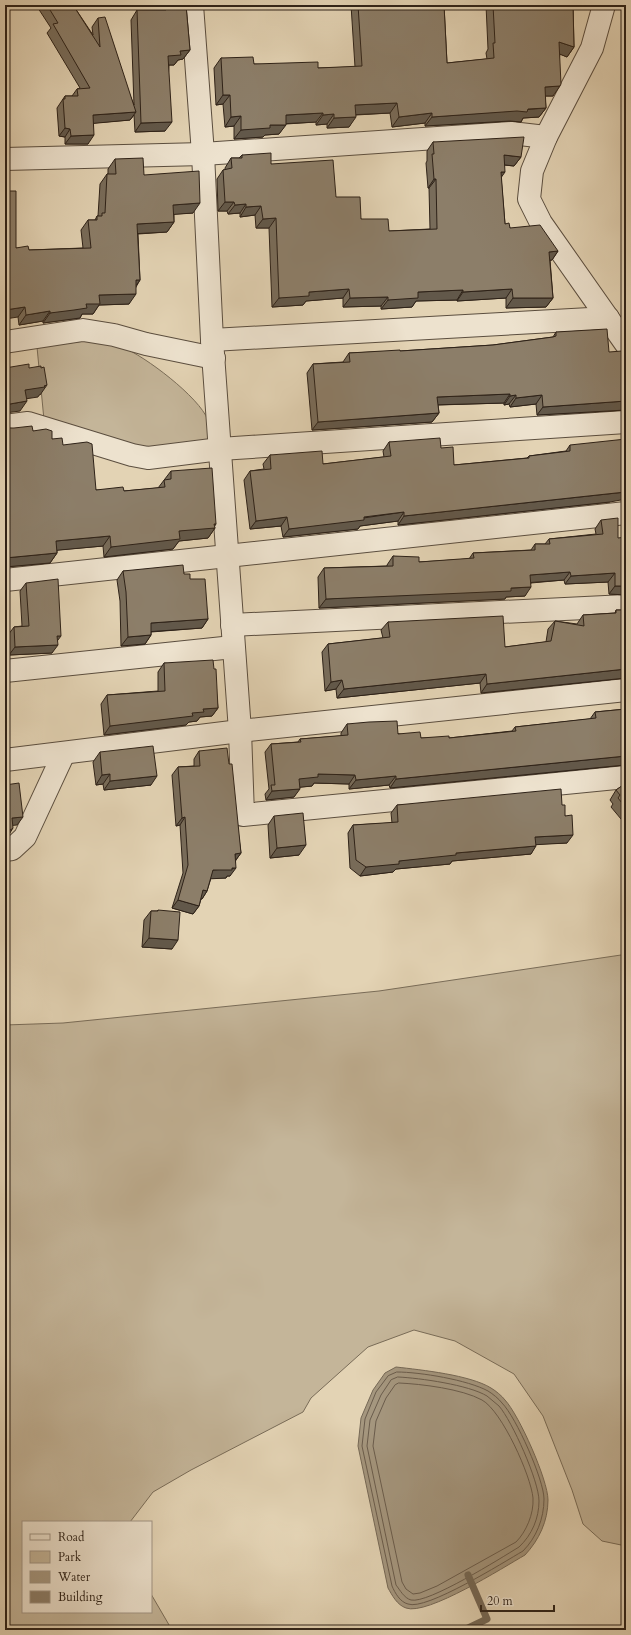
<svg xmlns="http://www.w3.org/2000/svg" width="631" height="1635" font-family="Cardo,serif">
	<rect width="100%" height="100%" fill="#e3d3b4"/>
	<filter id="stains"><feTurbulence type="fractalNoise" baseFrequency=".005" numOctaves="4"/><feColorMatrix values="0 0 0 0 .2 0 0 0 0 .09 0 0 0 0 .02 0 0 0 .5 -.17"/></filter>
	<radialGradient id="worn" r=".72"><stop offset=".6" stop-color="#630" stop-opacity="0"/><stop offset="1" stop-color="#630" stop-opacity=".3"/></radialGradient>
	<g fill="#c4b599" stroke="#796c58">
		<path d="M 85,341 C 97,343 111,343 122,347 C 145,356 199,397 208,420 C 210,426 210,435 210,442 L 147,450 L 44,420 L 37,347 Z"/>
		<path d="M 626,952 L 626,1546 L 602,1541 L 583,1524 L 572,1490 L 543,1416 L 514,1374 L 455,1341 L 414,1330 L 368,1347 L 311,1398 L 303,1412 L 191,1470 L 153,1492 L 130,1522 L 23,1522 L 23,1612 L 151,1612 L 151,1594 L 172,1630 L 5,1630 L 5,1025 L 63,1023 L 379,991 L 621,955 Z"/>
	</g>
	<path fill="#a5977f" stroke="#756856" d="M 396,1367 C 422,1370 470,1375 491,1388 C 496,1391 502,1396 505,1400 C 519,1415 548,1480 548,1500 C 548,1521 539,1540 525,1555 C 504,1567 427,1616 406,1608 C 397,1605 392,1595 388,1588 L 358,1446 L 361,1418 L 373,1390 L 385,1373 Z"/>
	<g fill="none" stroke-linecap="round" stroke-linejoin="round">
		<g stroke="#6a5c4c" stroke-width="1">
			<path d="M 397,1372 C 420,1372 468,1380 488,1391 C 493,1394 499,1399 502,1403 C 516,1417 544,1480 544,1499 C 544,1519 536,1538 523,1551 C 504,1562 426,1611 408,1604 C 400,1602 395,1593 392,1586 L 362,1446 L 365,1419 L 376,1392 L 388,1376 Z"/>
			<path d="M 398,1377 C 420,1378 469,1385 487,1396 C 491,1399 495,1403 499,1406 C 512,1421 539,1481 539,1501 C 539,1518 532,1535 519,1547 C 501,1558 428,1604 411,1600 C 404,1598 400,1590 396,1585 L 367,1446 L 370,1420 L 381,1395 L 391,1380 Z"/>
			<path d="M 399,1383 C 422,1384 462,1389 482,1400 C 502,1411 531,1476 533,1498 C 534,1514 526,1532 516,1542 L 437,1586 L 420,1593 L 413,1594 L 406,1589 L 402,1582 L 373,1446 L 376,1421 L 386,1398 L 395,1385 Z"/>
		</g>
		<path stroke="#756856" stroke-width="7" d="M 464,1630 L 487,1619 L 468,1575"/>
		<g stroke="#5b4e3f" stroke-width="24">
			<g id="minor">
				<path d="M 192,5 L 203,154 L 212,340 L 240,731 L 243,815 L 626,777"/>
				<path d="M 604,5 L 592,48 L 546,137 L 532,171 L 529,199 L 541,223 L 626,344"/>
				<path d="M 5,159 L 203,154 L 511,133 L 546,137"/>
				<path d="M 212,340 L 608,318"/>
				<path d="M 5,342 L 83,330 L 114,335 L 146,344 L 214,358"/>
				<path d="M 5,426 L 28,423 L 132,455 L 148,458 L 220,449 L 626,422"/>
				<path d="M 5,580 L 626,513"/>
				<path d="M 232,625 L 626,606"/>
				<path d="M 5,671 L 233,647"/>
				<path d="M 5,760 L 240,731 L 626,690"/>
				<path d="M 5,850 L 12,849 L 25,837 L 64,753"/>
			</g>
		</g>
		<use href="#minor" stroke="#ede2ce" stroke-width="22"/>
	</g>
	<g fill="#786c5a" stroke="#2e2218">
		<path d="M 36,5 L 73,5 L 93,35 L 92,27 L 98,18 L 134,105 L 131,20 L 137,10 L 159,10 L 158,5 L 186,5 L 190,50 L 183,59 L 178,60 L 174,65 L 169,65 L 165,131 L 135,132 L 134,115 L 130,120 L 93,123 L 88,144 L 65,144 L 65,137 L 59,136 L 57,108 L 65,96 L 72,96 L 77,89 L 80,88 L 47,33 L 51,28 Z"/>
		<path d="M 351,5 L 444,5 L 447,63 L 487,59 L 486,53 L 488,49 L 486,5 L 573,5 L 574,47 L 567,57 L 560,54 L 553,96 L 545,96 L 546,108 L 539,117 L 523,118 L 521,122 L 510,121 L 425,126 L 425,123 L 392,127 L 390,113 L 356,115 L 349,127 L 327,128 L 327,124 L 316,125 L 316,122 L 286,124 L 279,134 L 265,135 L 263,137 L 234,139 L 234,126 L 225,127 L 223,104 L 216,105 L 214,68 L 221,58 L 254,64 L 318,68 L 355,67 Z"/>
		<path d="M 433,142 L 521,157 L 514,166 L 504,165 L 501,177 L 505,224 L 510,228 L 558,251 L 552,260 L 550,260 L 553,298 L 546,307 L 506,308 L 506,298 L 457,301 L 457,300 L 416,301 L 412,307 L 381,309 L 381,306 L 343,307 L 343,298 L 306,301 L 303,305 L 272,307 L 269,228 L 256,228 L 255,215 L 240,217 L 240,213 L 228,214 L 227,211 L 218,211 L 217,179 L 223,170 L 225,170 L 225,168 L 231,158 L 239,158 L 242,155 L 271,164 L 336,197 L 361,219 L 389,231 L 430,229 L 429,188 L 428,188 L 426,163 L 427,161 L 427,151 Z"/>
		<path d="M 115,159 L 144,175 L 193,213 L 174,214 L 174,222 L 167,232 L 138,234 L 140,280 L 136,287 L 129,304 L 99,305 L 93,314 L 82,314 L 80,318 L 43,323 L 43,321 L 19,325 L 18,317 L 16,248 L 29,250 L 83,248 L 81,230 L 88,220 L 95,220 L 97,216 L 98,216 L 100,184 L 107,174 L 108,174 L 108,169 Z"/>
		<path d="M 556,332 L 609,352 L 626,394 L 626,410 L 537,415 L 536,404 L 510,407 L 509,404 L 504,405 L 504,403 L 438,405 L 439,413 L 432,422 L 312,430 L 307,373 L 313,364 L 343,362 L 349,353 L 400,351 L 493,345 L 553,337 Z"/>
		<path d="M 5,426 L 8,428 L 33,431 L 52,439 L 63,445 L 96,490 L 124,491 L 158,488 L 171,471 L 216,524 L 214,526 L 215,528 L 208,538 L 179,541 L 173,549 L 104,557 L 103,546 L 57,550 L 57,553 L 50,563 L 5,567 Z"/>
		<path d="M 389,442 L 441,448 L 454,465 L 527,458 L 529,456 L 566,451 L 570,445 L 610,502 L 398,525 L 398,521 L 360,526 L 358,529 L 283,537 L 281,526 L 250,529 L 244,480 L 250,471 L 264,469 L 263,464 L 270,455 L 323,464 L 384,457 L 383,451 Z"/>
		<path d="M 601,520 L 618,538 L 626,595 L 609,594 L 608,582 L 565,584 L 564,580 L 531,583 L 525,596 L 506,597 L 505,599 L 319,608 L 318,577 L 324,568 L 387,566 L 387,565 L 393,556 L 419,562 L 469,559 L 473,553 L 531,550 L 535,544 L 545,544 L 549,539 L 596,534 L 595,529 Z"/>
		<path d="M 123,571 L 184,574 L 190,579 L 208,619 L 202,628 L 151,632 L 151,635 L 145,644 L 121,646 L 120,601 L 117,580 Z"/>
		<path d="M 26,583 L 57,641 L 52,653 L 9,655 L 8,635 L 14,627 L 22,626 L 20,591 Z"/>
		<path d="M 616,610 L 626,610 L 626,678 L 481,693 L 480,683 L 337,698 L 336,689 L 325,691 L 322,652 L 328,644 L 383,638 L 381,630 L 388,622 L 505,647 L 546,642 L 548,629 L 555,621 L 577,624 L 583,615 L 615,613 Z"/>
		<path d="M 164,663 L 214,669 L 218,708 L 212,716 L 200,717 L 197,721 L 189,722 L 186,725 L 104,735 L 101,704 L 107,695 L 158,691 L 158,672 Z"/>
		<path d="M 626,709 L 626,763 L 625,765 L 390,788 L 389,785 L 349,789 L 349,784 L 314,783 L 312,786 L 300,787 L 294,797 L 266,800 L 265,794 L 269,789 L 265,752 L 271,744 L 298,742 L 300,739 L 341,736 L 341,733 L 347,724 L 421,738 L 449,738 L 512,731 L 515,727 L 590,719 L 595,712 Z"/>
		<path d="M 199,751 L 229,764 L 241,853 L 236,860 L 230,876 L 227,876 L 226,878 L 211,878 L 207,891 L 202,899 L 201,899 L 199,906 L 193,914 L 172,908 L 183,873 L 180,825 L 176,826 L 172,775 L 178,767 L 194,766 L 194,759 Z"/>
		<path d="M 100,752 L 151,785 L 104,790 L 103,784 L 96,785 L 93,762 Z"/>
		<path d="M 626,783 L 626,825 L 611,807 L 613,804 L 610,800 L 616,790 Z"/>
		<path d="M 397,805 L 562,805 L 565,816 L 567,843 L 536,844 L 531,854 L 452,861 L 450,864 L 396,869 L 393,872 L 360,876 L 350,868 L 348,833 L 353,825 L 392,823 L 391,813 Z"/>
		<path d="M 274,816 L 299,855 L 270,858 L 268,825 Z"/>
		<path d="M 158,910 L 172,949 L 142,947 L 144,920 L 151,911 L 157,911 Z"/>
	</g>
	<g fill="#62584a" stroke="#2e2218">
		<path d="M 559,42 L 574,47 L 567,57 L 552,51 Z"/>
		<path d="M 190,50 L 183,59 L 178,60 L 174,65 L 162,65 L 168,56 L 180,51 Z"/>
		<path d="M 560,86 L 553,96 L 538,96 L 545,87 Z"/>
		<path d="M 223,95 L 230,95 L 223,104 L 216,105 Z"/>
		<path d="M 397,103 L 390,113 L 348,115 L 355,105 Z"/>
		<path d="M 546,108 L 539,117 L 523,118 L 521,122 L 510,121 L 425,126 L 432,117 Z"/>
		<path d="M 136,112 L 130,120 L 87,124 L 93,115 Z"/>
		<path d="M 323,113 L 316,122 L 279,124 L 286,115 Z"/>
		<path d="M 432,113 L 425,123 L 392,127 L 399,117 Z"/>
		<path d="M 334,114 L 327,124 L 316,125 L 323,115 Z"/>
		<path d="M 241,116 L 234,126 L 225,127 L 231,117 Z"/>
		<path d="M 356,117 L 349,127 L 327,128 L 334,118 Z"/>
		<path d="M 172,122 L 165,131 L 135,132 L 141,123 Z"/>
		<path d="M 270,125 L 286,125 L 279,134 L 265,135 L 263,137 L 234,139 L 241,130 Z"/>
		<path d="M 65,128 L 70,129 L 65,137 L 59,136 Z"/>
		<path d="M 94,135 L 88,144 L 65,144 L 71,136 Z"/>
		<path d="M 504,155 L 521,157 L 514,166 L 497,164 Z"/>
		<path d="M 501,172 L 505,172 L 498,182 Z"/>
		<path d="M 434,179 L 436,179 L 429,188 L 428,188 Z"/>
		<path d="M 225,202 L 234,202 L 227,211 L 218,211 Z"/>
		<path d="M 200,203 L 193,213 L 166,215 L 173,205 Z"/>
		<path d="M 246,204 L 240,213 L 228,214 L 235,205 Z"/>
		<path d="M 261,206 L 255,215 L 240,217 L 246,207 Z"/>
		<path d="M 276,218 L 269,228 L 256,228 L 263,219 Z"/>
		<path d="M 174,222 L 167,232 L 130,234 L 137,224 Z"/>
		<path d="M 558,251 L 552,260 L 542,261 L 549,252 Z"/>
		<path d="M 136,280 L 140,280 L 133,290 Z"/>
		<path d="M 349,289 L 343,298 L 306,301 L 303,305 L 272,307 L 279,298 L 309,292 Z"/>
		<path d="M 512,289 L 506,298 L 457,301 L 463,292 Z"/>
		<path d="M 463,290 L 457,300 L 416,301 L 412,307 L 381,309 L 388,300 L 418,292 Z"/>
		<path d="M 136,294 L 129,304 L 99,305 L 93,314 L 82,314 L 80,318 L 43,323 L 50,313 L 86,304 L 99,295 Z"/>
		<path d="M 388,297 L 381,306 L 343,307 L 350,298 Z"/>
		<path d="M 513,298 L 553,298 L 546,307 L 506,308 Z"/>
		<path d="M 25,307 L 18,317 L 5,319 L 5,310 Z"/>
		<path d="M 50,311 L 43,321 L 19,325 L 26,315 Z"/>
		<path d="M 47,385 L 40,395 L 39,395 L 38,397 L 18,400 L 25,390 Z"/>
		<path d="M 510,394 L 504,403 L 431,405 L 437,397 Z"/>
		<path d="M 516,395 L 509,404 L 504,405 L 510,396 Z"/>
		<path d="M 542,395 L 536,404 L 510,407 L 516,398 Z"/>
		<path d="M 27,401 L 20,411 L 5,413 L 5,406 L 10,404 Z"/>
		<path d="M 626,401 L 626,410 L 537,415 L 543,407 Z"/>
		<path d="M 439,413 L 432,422 L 312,430 L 318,422 Z"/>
		<path d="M 626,492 L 626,499 L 610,502 L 398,525 L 404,516 Z"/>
		<path d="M 404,512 L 398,521 L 360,526 L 358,529 L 283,537 L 289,529 Z"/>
		<path d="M 287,517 L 281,526 L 250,529 L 256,521 Z"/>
		<path d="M 216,524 L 213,529 L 215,528 L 208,538 L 179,541 L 173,549 L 104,557 L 111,547 L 179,531 Z"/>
		<path d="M 110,536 L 103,546 L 49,551 L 56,541 Z"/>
		<path d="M 57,553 L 50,563 L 5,567 L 5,558 Z"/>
		<path d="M 570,572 L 564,580 L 524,583 L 530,575 Z"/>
		<path d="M 615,573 L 608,582 L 565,584 L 571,576 Z"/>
		<path d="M 615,586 L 626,586 L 626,595 L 609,594 Z"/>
		<path d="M 531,587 L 525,596 L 506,597 L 505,599 L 319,608 L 326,599 Z"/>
		<path d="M 208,619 L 202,628 L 145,632 L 151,623 Z"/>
		<path d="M 151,635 L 145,644 L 121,646 L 128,637 Z"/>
		<path d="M 57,636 L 61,636 L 55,644 Z"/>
		<path d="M 58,645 L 52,653 L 9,655 L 15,647 Z"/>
		<path d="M 626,669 L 626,678 L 481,693 L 487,684 Z"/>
		<path d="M 486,674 L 480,683 L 337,698 L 344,689 Z"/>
		<path d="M 342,680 L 336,689 L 325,691 L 331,682 Z"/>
		<path d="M 218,708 L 212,716 L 200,717 L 197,721 L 189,722 L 186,725 L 104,735 L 110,726 L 192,713 L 203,709 Z"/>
		<path d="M 626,756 L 626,763 L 625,765 L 390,788 L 396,779 Z"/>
		<path d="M 110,774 L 103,784 L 96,785 L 102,775 Z"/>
		<path d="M 318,774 L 355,775 L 349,784 L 314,783 L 312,786 L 293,788 L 299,779 Z"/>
		<path d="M 157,776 L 151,785 L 104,790 L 110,781 Z"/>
		<path d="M 396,776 L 389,785 L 349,789 L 356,780 Z"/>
		<path d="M 300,789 L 294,797 L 266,800 L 272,791 Z"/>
		<path d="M 23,817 L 17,825 L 6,826 L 12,818 Z"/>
		<path d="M 185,817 L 180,825 L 176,826 L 182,818 Z"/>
		<path d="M 13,828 L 8,836 L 5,838 L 5,832 Z"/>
		<path d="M 573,835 L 567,843 L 530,845 L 535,837 Z"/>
		<path d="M 306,845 L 299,855 L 270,858 L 277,848 Z"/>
		<path d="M 536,846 L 531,854 L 452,861 L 450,864 L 396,869 L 393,872 L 360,876 L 366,867 L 399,861 L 456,853 Z"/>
		<path d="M 241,853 L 235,861 L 235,854 Z"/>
		<path d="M 236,868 L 230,876 L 227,876 L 226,878 L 207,879 L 213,870 Z"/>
		<path d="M 203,890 L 207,891 L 202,899 L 197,898 Z"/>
		<path d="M 178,900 L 199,906 L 193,914 L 172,908 Z"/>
		<path d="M 149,938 L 178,940 L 172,949 L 142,947 Z"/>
	</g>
	<g fill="#8c7e69" stroke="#2e2218">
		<path d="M 47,5 L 73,5 L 100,47 L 98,18 L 105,17 L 136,112 L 93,115 L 94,135 L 71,136 L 70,129 L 65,128 L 63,99 L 65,99 L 65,96 L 78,96 L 77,89 L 90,88 L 53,24 L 58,23 Z"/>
		<path d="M 165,5 L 186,5 L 190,50 L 180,51 L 181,55 L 168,56 L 172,122 L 141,123 L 137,10 L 166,10 Z"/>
		<path d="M 358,5 L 444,5 L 447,63 L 494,58 L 493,43 L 495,43 L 493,5 L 573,5 L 574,47 L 559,42 L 561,84 L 560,86 L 545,87 L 546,108 L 528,109 L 527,112 L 517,111 L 432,117 L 432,113 L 399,117 L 397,103 L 355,105 L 356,117 L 334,118 L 334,114 L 323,115 L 323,113 L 286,115 L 286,125 L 270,125 L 270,128 L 241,130 L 241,116 L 231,117 L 230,95 L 223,95 L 221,58 L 253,57 L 254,64 L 318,62 L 318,68 L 362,66 Z"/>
		<path d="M 524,137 L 521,157 L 504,155 L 505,172 L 501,172 L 505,224 L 509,223 L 510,228 L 540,225 L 558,251 L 549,252 L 553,298 L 513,298 L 512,289 L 463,292 L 463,290 L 418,292 L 418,298 L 388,300 L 388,297 L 350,298 L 349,289 L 309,292 L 309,296 L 279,298 L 276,218 L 263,219 L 261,206 L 246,207 L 246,204 L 235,205 L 234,202 L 225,202 L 223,170 L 232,168 L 231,158 L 242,158 L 242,155 L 271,153 L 271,164 L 333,160 L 336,197 L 360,197 L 361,219 L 388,219 L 389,231 L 437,229 L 436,179 L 434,179 L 432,154 L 434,154 L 433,142 Z"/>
		<path d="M 143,158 L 144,175 L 199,171 L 200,203 L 173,205 L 174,222 L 137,224 L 140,280 L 136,280 L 136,294 L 99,295 L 100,304 L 86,304 L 87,308 L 74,310 L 50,313 L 50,311 L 26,315 L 25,307 L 5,310 L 5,191 L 16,191 L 16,248 L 28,246 L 29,250 L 91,248 L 88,220 L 97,220 L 97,216 L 102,216 L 102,213 L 105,213 L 107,174 L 116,174 L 115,159 Z"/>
		<path d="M 607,329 L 609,352 L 622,351 L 626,394 L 626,401 L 543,407 L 542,395 L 516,398 L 516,395 L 510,396 L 510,394 L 437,397 L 439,413 L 318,422 L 313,364 L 350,362 L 349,353 L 400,350 L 400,351 L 493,345 L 553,337 L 556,336 L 556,332 Z"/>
		<path d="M 29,364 L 29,368 L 41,366 L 41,368 L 44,367 L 47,385 L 44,386 L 45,387 L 25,390 L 27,401 L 10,404 L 5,406 L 5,368 Z"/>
		<path d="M 5,426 L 8,428 L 14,428 L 32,426 L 33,431 L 46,429 L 52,431 L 52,439 L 62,438 L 63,445 L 87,442 L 92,444 L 96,490 L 123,487 L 124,491 L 165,487 L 164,480 L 171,479 L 171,471 L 212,468 L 216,524 L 214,524 L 215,528 L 179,531 L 180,539 L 111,547 L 110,536 L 56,541 L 57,553 L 5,558 Z"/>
		<path d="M 440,438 L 441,448 L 453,447 L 454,465 L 529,458 L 529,456 L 570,451 L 570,445 L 626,439 L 626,492 L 616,493 L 404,516 L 404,512 L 364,517 L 364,520 L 289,529 L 287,517 L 256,521 L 250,471 L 271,469 L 270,455 L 322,451 L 323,464 L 391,456 L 389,442 Z"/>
		<path d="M 618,518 L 618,538 L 626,537 L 626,586 L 615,586 L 615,573 L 571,576 L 570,572 L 530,575 L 531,587 L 511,588 L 511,591 L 326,599 L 324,568 L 393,566 L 393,556 L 419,557 L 419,562 L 474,558 L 473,553 L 535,550 L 535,544 L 550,544 L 549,539 L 603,534 L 601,520 Z"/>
		<path d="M 183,565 L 184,574 L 190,574 L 190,579 L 205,579 L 208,619 L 151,623 L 151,635 L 128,637 L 126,592 L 123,571 Z"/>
		<path d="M 58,579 L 61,636 L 57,636 L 58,645 L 15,647 L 14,627 L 29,626 L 26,583 Z"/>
		<path d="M 616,610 L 626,610 L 626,669 L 487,684 L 486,674 L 344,689 L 342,680 L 331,682 L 328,644 L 390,637 L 388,622 L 503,616 L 505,647 L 551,641 L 555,621 L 584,626 L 583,615 L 616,613 Z"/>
		<path d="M 213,660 L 214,669 L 216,669 L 218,708 L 203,709 L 204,712 L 192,713 L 193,716 L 110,726 L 107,695 L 165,691 L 164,663 Z"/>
		<path d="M 626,709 L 626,745 L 623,746 L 626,749 L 626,756 L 396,779 L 396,776 L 356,780 L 355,775 L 318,774 L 318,777 L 299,779 L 300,789 L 272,791 L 271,785 L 275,785 L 271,744 L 301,742 L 300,739 L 348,735 L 347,724 L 369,722 L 397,721 L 398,734 L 420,732 L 421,738 L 449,736 L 449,738 L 516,731 L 515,727 L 596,718 L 595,712 Z"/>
		<path d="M 153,746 L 157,776 L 110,781 L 110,774 L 102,775 L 100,752 Z"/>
		<path d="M 227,748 L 229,764 L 232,764 L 241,853 L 235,854 L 236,868 L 232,868 L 232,870 L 213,870 L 207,891 L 203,890 L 199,906 L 178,900 L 188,865 L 185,817 L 182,818 L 178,767 L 200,766 L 199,751 Z"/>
		<path d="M 19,783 L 23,817 L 12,818 L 13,828 L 12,829 L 5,832 L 5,785 Z"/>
		<path d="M 626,783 L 626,808 L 618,798 L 620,795 L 616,790 Z"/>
		<path d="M 561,789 L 562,805 L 565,805 L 565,816 L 572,815 L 573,835 L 535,837 L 536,846 L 456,853 L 456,855 L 399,861 L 399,864 L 366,867 L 356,860 L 353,825 L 398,822 L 397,805 Z"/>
		<path d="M 303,813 L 306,845 L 277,848 L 274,816 Z"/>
		<path d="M 158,910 L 180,912 L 178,940 L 149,938 L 151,911 L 158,911 Z"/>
	</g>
	<rect width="631" height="1635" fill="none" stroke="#e3d3b4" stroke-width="20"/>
	<rect x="6" y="6" width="619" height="1623" fill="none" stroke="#2e2218" stroke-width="2"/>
	<rect x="10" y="10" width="611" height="1615" fill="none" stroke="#2e2218"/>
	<rect x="22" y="1521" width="130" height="92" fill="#ede2ce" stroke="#a19585"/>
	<rect x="30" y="1534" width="20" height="6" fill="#ede2ce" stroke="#a19585"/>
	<text x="58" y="1541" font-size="12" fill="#2e2218">Road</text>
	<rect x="30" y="1551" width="20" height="12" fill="#c4b599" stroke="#a19585"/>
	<text x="58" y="1561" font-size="12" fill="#2e2218">Park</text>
	<rect x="30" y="1571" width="20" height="12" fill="#a5977f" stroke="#a19585"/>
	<text x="58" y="1581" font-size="12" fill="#2e2218">Water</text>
	<rect x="30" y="1591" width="20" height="12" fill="#8c7e69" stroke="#a19585"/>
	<text x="58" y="1601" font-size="12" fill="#2e2218">Building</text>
	<path d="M481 1605v6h73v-6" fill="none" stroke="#2e2218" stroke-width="2"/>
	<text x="487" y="1605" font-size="12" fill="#2e2218" stroke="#ede2ce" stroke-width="3" paint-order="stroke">20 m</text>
	<rect width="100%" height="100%" filter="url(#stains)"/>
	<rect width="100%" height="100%" fill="url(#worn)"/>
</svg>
